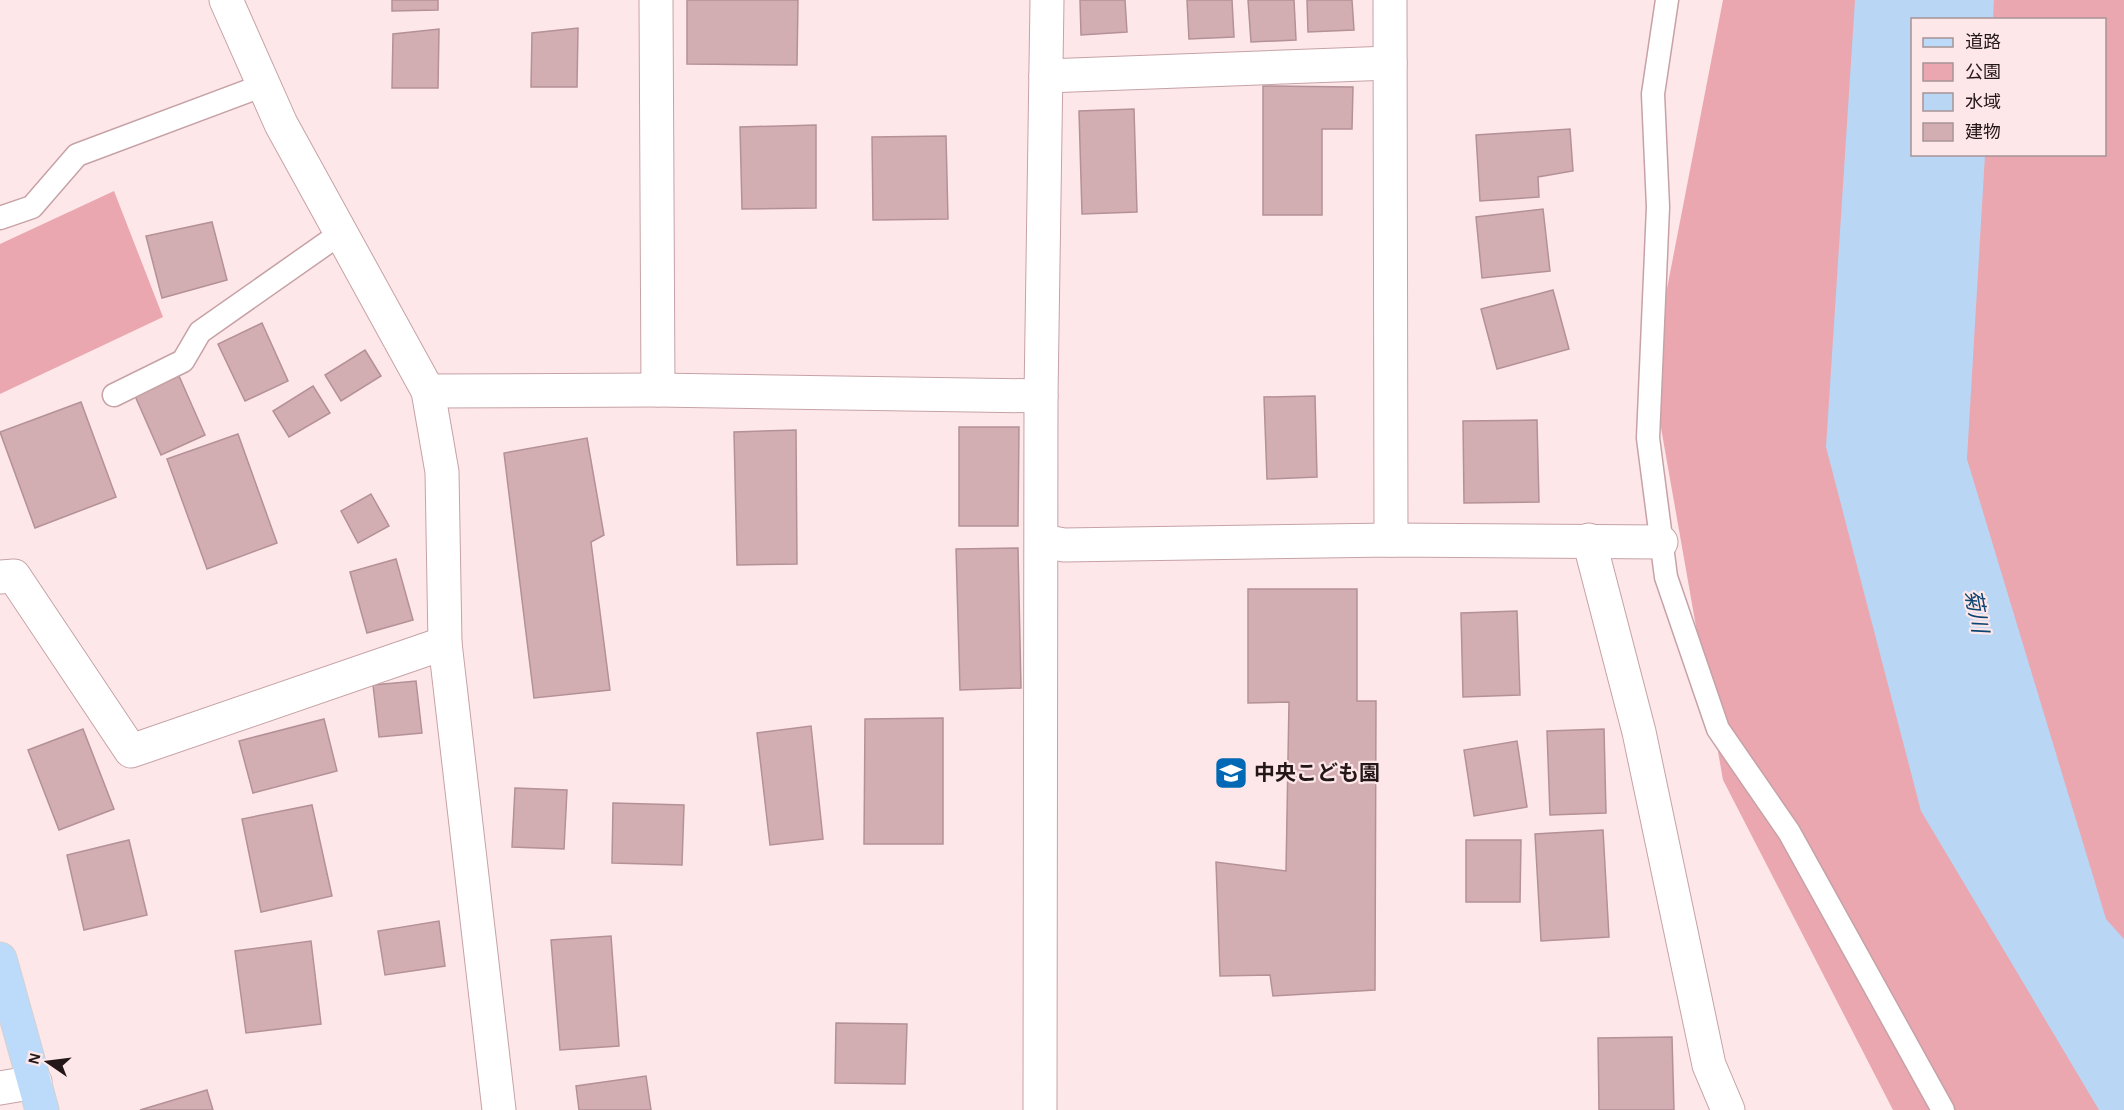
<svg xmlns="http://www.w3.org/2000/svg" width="2124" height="1110" font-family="'Alegreya Sans','Noto Sans JP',sans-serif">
	<rect width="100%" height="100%" fill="#fee7e9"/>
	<g fill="#eaa7b0" fill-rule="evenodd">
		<path d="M 1723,0 L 2124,0 L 2124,1110 L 1893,1110 L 1723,780 L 1651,371 ZM 1912,20 L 2104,20 L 2104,154 L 1912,154 Z"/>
		<path d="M 114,191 L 163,317 L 0,394 L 0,244 Z"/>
	</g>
	<path fill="#b9d6f4" d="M 1855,0 L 1994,0 L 1993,19 L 1912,20 L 1912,154 L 1985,155 L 1967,459 L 2106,919 L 2124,939 L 2124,1110 L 2099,1110 L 1921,811 L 1826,447 Z"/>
	<g fill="#d2aeb2" stroke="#b49196" stroke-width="1.5">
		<path d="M 392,0 L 438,0 L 438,10 L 392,11 Z"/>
		<path d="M 687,0 L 798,0 L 797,65 L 687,64 Z"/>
		<path d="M 1080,0 L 1125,0 L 1127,32 L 1081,35 Z"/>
		<path d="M 1187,0 L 1232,0 L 1234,37 L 1189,39 Z"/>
		<path d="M 1248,0 L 1294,0 L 1296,40 L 1251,42 Z"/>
		<path d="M 1307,0 L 1352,0 L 1354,30 L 1308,32 Z"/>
		<path d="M 578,28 L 577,87 L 531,87 L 532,33 Z"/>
		<path d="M 439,29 L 438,88 L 392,88 L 393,34 Z"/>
		<path d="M 1263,86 L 1353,87 L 1352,129 L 1322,129 L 1322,215 L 1263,215 Z"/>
		<path d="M 1134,109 L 1137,212 L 1082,214 L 1079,111 Z"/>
		<path d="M 816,125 L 816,208 L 742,209 L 740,127 Z"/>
		<path d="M 1570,129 L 1573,171 L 1538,177 L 1539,197 L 1480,201 L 1476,135 Z"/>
		<path d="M 946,136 L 948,219 L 873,220 L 872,137 Z"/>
		<path d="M 1543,209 L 1550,271 L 1482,278 L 1476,217 Z"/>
		<path d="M 212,222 L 227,280 L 162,298 L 146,236 Z"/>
		<path d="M 1553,290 L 1569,349 L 1497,369 L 1481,309 Z"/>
		<path d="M 262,323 L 288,381 L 245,401 L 218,344 Z"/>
		<path d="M 365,350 L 381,376 L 341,401 L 325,375 Z"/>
		<path d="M 179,376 L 205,435 L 161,455 L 135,396 Z"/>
		<path d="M 313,386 L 330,413 L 289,437 L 273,411 Z"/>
		<path d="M 1315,396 L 1317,477 L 1267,479 L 1264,397 Z"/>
		<path d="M 81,402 L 116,497 L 35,528 L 0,432 Z"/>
		<path d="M 1537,420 L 1539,502 L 1464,503 L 1463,421 Z"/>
		<path d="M 959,427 L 1019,427 L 1018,526 L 959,526 Z"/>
		<path d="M 796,430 L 797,564 L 737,565 L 734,432 Z"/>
		<path d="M 238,434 L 277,543 L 207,569 L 167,459 Z"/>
		<path d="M 587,438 L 604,535 L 591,542 L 610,690 L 534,698 L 504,453 Z"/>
		<path d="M 371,494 L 389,526 L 358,543 L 341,511 Z"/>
		<path d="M 1018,548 L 1021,688 L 960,690 L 956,549 Z"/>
		<path d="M 396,559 L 413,620 L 367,633 L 350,572 Z"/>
		<path d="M 1248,589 L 1357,589 L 1357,701 L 1376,701 L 1375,990 L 1273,996 L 1270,975 L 1220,976 L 1216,862 L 1286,871 L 1289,702 L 1248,703 Z"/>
		<path d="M 1517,611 L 1520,695 L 1463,697 L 1461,613 Z"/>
		<path d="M 416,681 L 422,733 L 379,737 L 373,685 Z"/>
		<path d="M 943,718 L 943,844 L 864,844 L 865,719 Z"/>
		<path d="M 324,719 L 337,771 L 253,793 L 239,741 Z"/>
		<path d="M 811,726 L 823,839 L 770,845 L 757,733 Z"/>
		<path d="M 83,729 L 114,809 L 59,830 L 28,750 Z"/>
		<path d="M 1604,729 L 1606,813 L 1550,815 L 1547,731 Z"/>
		<path d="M 1517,741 L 1527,807 L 1474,816 L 1464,750 Z"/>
		<path d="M 515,788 L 567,790 L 564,849 L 512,847 Z"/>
		<path d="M 613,803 L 684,805 L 682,865 L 612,863 Z"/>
		<path d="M 312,805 L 332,896 L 261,912 L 242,819 Z"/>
		<path d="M 1603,830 L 1609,937 L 1541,941 L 1535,834 Z"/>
		<path d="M 129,840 L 147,915 L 84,930 L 67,855 Z"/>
		<path d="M 1466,840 L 1521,840 L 1520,902 L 1466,902 Z"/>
		<path d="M 439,921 L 445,966 L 385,975 L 378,931 Z"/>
		<path d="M 611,936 L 619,1046 L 560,1050 L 551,940 Z"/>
		<path d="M 311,941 L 321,1024 L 246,1033 L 235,951 Z"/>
		<path d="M 836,1023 L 907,1024 L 905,1084 L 835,1083 Z"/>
		<path d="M 1672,1037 L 1674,1110 L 1599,1110 L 1598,1038 Z"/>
		<path d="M 646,1076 L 651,1110 L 579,1110 L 576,1086 Z"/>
		<path d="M 207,1090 L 213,1110 L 140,1110 Z"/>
	</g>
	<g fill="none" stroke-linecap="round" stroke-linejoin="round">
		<g stroke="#c6a2a6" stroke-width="25">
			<g id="lane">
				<path d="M 1667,0 L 1653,94 L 1658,207 L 1648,438 L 1666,577 L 1718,729 L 1789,832 L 1943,1110"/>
				<path d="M 0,218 L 32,207 L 77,155 L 264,85"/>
				<path d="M 114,395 L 183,361 L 200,332 L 341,233"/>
			</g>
		</g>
		<g stroke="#c6a2a6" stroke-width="35">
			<g id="street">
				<path d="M 226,0 L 281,124 L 428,391 L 442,472 L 445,643 L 499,1110"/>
				<path d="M 656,0 L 658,390"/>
				<path d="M 1390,0 L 1391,540"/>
				<path d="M 1046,76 L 1390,63"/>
				<path d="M 428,391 L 658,390 L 1041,396"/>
				<path d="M 1589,540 L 1639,732 L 1709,1065 L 1728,1110"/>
				<path d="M 1042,541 L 1064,545 L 1391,540 L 1661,542"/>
				<path d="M 0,577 L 14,576 L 131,751 L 445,643"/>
				<path d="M 0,1088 L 35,1082"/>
				<path d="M 1040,1110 L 1041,396 L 1047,0"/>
			</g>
		</g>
		<g stroke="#d3d1d1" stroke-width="35">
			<path id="primary" d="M 0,959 L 42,1110"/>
		</g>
		<use href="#lane" stroke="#fff" stroke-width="22"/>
		<use href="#street" stroke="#fff" stroke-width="33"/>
		<use href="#primary" stroke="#bcdafa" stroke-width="33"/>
	</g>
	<defs>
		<g id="school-square" transform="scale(1.725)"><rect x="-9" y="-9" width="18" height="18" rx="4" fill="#0068b4" stroke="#fee7e9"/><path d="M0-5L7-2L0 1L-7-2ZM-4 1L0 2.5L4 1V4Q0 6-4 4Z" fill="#fff"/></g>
	</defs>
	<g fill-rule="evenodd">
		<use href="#school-square" x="1231" y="773"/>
	</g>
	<g text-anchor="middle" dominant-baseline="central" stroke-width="4.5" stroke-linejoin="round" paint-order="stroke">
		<g font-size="21" font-weight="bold" fill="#241719" stroke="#fee7e9" text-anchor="start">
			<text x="1254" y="773">中央こども園</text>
		</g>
		<g font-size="22" font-style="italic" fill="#0e4472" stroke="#fee7e9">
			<text transform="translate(1976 611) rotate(79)">菊川</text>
		</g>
	</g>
	<rect x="1911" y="18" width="195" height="138" fill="#fee7e9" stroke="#a79496" stroke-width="1.5"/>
	<rect x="1923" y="38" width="30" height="9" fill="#bcdafa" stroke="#a79496" stroke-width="1.5"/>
	<text x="1965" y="48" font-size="18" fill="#241719">道路</text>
	<rect x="1923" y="63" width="30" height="18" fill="#eaa7b0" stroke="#a79496" stroke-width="1.5"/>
	<text x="1965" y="78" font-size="18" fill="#241719">公園</text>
	<rect x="1923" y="93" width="30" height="18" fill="#b9d6f4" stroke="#a79496" stroke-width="1.5"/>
	<text x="1965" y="108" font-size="18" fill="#241719">水域</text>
	<rect x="1923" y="123" width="30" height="18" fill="#d2aeb2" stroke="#a79496" stroke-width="1.5"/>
	<text x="1965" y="138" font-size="18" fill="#241719">建物</text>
	<g transform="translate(48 1062) rotate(284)" stroke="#fee7e9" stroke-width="4.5" paint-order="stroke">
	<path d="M0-4.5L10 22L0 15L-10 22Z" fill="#241719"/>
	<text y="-9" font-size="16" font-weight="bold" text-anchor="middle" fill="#241719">N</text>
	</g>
</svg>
